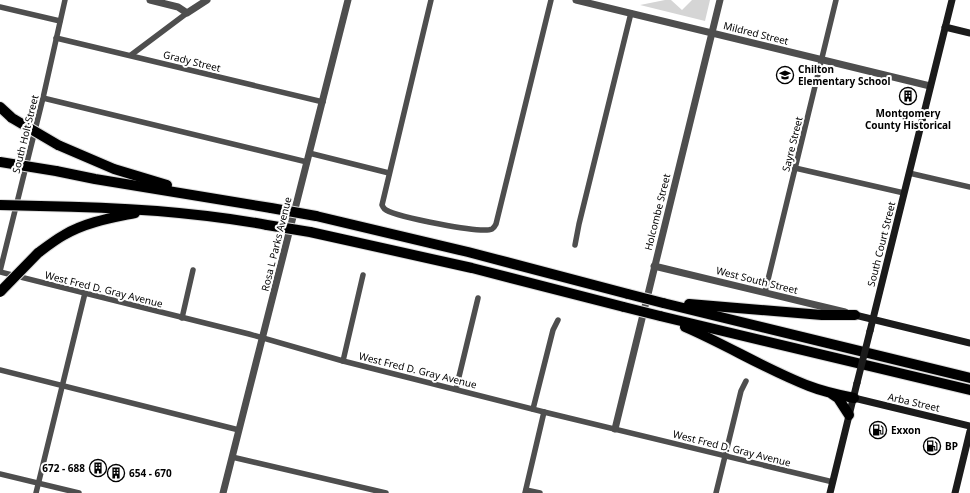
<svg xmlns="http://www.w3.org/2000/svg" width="970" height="493" font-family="'Noto Sans',sans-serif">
	<rect width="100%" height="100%" fill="#fff"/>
	<path fill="#d5d5d5" d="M 665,0 L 671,0 L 682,10 L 692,0 L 710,0 L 705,21 L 640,5 Z"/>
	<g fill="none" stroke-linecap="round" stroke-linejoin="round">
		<g stroke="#dbdbdb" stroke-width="12">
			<g id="motorway">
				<path d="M 0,107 L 12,118"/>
				<path d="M 58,145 L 114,169 L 167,185"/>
				<path d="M 56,171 L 95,179 L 271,208"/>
				<path d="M 40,206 C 116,207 192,211 267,225"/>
				<path d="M 316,216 L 468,252 L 628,294"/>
				<path d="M 310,232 L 472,268 L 624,307"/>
				<path d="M 38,253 C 46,247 55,240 64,235 C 86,222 111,218 135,213"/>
				<path d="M 663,303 L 970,378"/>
				<path d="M 689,304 L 822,315 L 855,315"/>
				<path d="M 660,316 L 970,390"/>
				<path d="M 685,327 C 727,345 767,370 809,386 C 824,392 839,395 854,398"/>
				<path d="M 832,394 L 838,398 L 849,415"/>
			</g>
		</g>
		<g stroke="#4e4e4e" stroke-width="5.5">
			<path d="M 431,0 L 382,205 C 384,208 383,208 386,210 C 398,217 481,234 492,229 C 494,228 495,226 496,224 L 551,0"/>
			<path d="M 0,7 L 60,21"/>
			<path d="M 56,38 L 323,102"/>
			<path d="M 131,55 L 187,13"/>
			<path d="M 43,98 L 307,162"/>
			<path d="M 309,153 L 389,173"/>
			<path d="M 795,168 L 904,193"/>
			<path d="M 909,173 L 970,187"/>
			<path d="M 575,245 L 579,224 L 631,13"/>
			<path d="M 0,271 L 43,98 L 65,0"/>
			<path d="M 0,272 L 249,334 L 343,361 L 544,412 L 833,482"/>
			<path d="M 765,292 L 836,0"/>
			<path d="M 182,318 L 193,270"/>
			<path d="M 343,361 L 363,275"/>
			<path d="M 0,370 L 239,430"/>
			<path d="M 456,389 L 478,298"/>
			<path d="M 533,409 L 553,330 L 558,320"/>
			<path d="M 232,457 L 386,493"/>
			<path d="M 0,474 L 79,493"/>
			<path d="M 526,490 L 540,493"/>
			<path d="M 36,493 L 85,293"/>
			<path d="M 525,493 L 544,412"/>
			<path d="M 716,493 L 741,391 L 746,381"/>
		</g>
		<g stroke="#4e4e4e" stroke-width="7">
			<path d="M 150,0 L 178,7 L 187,13 L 207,0"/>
			<path d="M 576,0 L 930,86"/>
			<path d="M 654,266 L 845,312"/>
			<path d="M 615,429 L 720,0"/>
			<path d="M 223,493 L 348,0"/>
		</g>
		<g stroke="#1b1b1b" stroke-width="7">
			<path d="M 945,27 L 970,33"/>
			<path d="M 855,315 L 970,343"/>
			<path d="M 870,331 L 952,0"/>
			<path d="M 854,398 L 970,426"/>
			<path d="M 830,493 L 857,383"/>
			<path d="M 955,493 L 970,431"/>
		</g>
		<use href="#motorway" stroke="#000" stroke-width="10"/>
		<g stroke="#dbdbdb" stroke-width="12" stroke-linecap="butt">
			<g id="motorway-bridge">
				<path d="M 12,118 L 58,145"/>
				<path d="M 0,162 L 56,171"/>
				<path d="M 0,205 L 40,206"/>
				<path d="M 271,208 L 316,216"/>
				<path d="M 267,225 L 310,232"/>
				<path d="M 0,292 L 38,253"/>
				<path d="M 628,294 L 663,303"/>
				<path d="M 624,307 L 660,316"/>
			</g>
		</g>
		<path stroke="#1b1b1b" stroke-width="7" d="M 857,383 L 870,331"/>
		<use href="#motorway-bridge" stroke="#000" stroke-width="10"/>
	</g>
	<defs>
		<g id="school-ring" transform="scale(0.9)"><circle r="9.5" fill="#fff" stroke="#000" stroke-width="1.5"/><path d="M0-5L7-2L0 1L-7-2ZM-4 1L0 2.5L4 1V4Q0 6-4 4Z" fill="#000"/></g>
		<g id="building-ring" transform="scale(0.9)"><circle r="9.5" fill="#fff" stroke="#000" stroke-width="1.5"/><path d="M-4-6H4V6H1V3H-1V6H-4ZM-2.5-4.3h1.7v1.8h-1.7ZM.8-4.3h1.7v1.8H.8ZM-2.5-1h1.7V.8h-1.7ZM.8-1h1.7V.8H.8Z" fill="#000"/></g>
		<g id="fuel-ring" transform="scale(0.9)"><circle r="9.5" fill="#fff" stroke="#000" stroke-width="1.5"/><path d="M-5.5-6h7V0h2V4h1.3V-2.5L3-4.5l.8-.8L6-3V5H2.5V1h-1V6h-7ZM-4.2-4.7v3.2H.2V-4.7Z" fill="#000"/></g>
	</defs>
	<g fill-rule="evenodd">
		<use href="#school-ring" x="785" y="75"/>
		<use href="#building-ring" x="908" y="96"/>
		<use href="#fuel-ring" x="878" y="430"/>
		<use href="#fuel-ring" x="932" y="446"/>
		<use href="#building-ring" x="98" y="468"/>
		<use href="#building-ring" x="116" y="473"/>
	</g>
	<g text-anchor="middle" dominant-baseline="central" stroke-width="4" stroke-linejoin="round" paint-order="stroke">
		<g font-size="10" fill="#000" stroke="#fff">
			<text transform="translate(756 33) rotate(14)">Mildred Street</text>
			<text transform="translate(192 61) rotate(14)">Grady Street</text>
			<text transform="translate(25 134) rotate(-76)">South Holt Street</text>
			<text transform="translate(792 144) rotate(-76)">Sayre Street</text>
			<text transform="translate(657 212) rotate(-76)">Holcombe Street</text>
			<text transform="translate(276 244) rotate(-76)">Rosa L Parks Avenue</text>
			<text transform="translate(881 244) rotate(-76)">South Court Street</text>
			<text transform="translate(757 280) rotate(14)">West South Street</text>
			<text transform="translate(104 289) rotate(14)">West Fred D. Gray Avenue</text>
			<text transform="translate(418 370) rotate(14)">West Fred D. Gray Avenue</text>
			<text transform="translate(914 402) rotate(13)">Arba Street</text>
			<text transform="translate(732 448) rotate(14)">West Fred D. Gray Avenue</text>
		</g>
		<g font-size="10" font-weight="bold" fill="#000" stroke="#fff" text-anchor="start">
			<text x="798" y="69">Chilton<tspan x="798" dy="12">Elementary School</tspan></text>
			<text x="908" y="113" text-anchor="middle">Montgomery<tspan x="908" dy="12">County Historical</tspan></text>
			<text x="891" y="430">Exxon</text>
			<text x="945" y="446">BP</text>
			<text x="85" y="468" text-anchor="end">672 - 688</text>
			<text x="129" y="473">654 - 670</text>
		</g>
	</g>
</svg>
